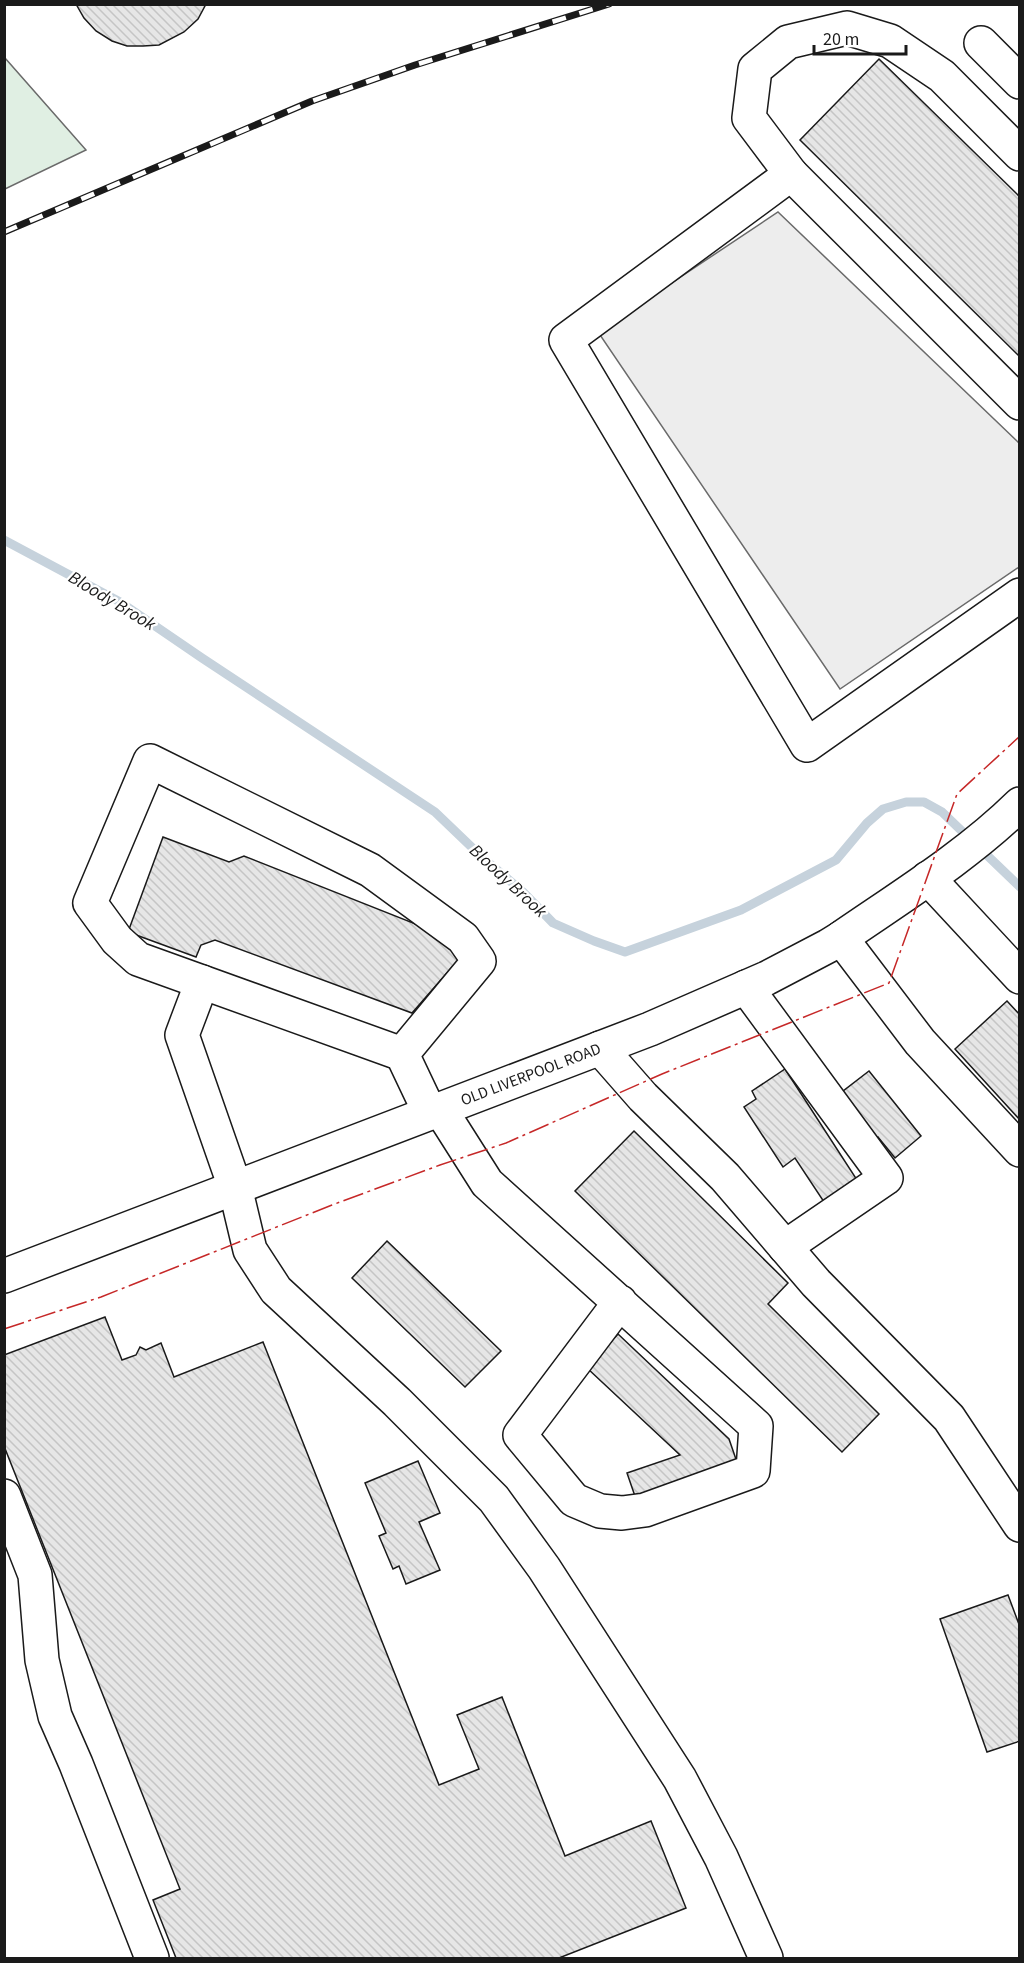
<svg xmlns="http://www.w3.org/2000/svg" width="1024" height="1963" font-family="'Source Sans 3',sans-serif">
	<defs>
		<pattern id="building-back-hatch" width="6" height="6" patternUnits="userSpaceOnUse" patternTransform="scale(1.5)"><rect width="6" height="6" fill="#e6e6e6"/><path d="M-1 5l2 2M0 0l6 6M5-1l2 2" fill="none" stroke="#c5c5c5"/></pattern>
	</defs>
	<rect width="100%" height="100%" fill="#fff"/>
	<path fill="#e0efe3" stroke="#6a6a6a" stroke-width="1.5" d="M 5,58 L 86,150 L 5,189 L 4,189 Z"/>
	<path fill="#ededed" stroke="#6a6a6a" stroke-width="1.5" d="M 778,212 L 1019,443 L 1019,567 L 840,689 L 598,332 Z"/>
	<g fill="none" stroke-linecap="round" stroke-linejoin="round">
		<path stroke="#c6d2dc" stroke-width="9" d="M 4,540 L 120,602 L 202,658 L 435,812 L 483,858 L 523,892 L 553,923 L 594,941 L 625,952 L 741,910 L 836,860 L 867,823 L 883,809 L 906,802 L 924,802 L 942,812 L 1020,887"/>
	</g>
	<g fill="url(#building-back-hatch)" stroke="#1a1a1a" stroke-width="1.5">
		<path d="M 76,4 L 206,4 L 198,19 L 184,32 L 159,45 L 143,46 L 127,46 L 112,41 L 96,31 L 84,18 Z"/>
		<path d="M 879,59 L 1020,197 L 1020,357 L 800,140 Z"/>
		<path d="M 163,837 L 229,862 L 244,856 L 441,934 L 460,958 L 412,1013 L 215,940 L 201,945 L 196,957 L 128,932 Z"/>
		<path d="M 1007,1001 L 1020,1015 L 1020,1120 L 955,1049 Z"/>
		<path d="M 785,1069 L 859,1183 L 826,1205 L 795,1158 L 783,1167 L 744,1107 L 756,1099 L 752,1091 Z"/>
		<path d="M 869,1071 L 921,1136 L 895,1158 L 878,1137 L 874,1140 L 838,1095 Z"/>
		<path d="M 634,1131 L 788,1283 L 768,1304 L 879,1414 L 842,1452 L 575,1191 Z"/>
		<path d="M 387,1241 L 501,1351 L 465,1387 L 352,1278 Z"/>
		<path d="M 105,1317 L 122,1360 L 136,1355 L 140,1347 L 146,1350 L 161,1343 L 174,1377 L 263,1342 L 439,1785 L 479,1769 L 457,1715 L 502,1697 L 565,1856 L 651,1821 L 686,1908 L 559,1958 L 176,1958 L 153,1900 L 180,1889 L 4,1446 L 4,1355 Z"/>
		<path d="M 618,1334 L 729,1439 L 739,1468 L 637,1502 L 627,1473 L 680,1455 L 587,1368 Z"/>
		<path d="M 418,1461 L 440,1513 L 419,1522 L 440,1570 L 406,1584 L 399,1566 L 393,1569 L 379,1536 L 386,1533 L 365,1483 Z"/>
		<path d="M 1008,1595 L 1020,1627 L 1020,1741 L 987,1752 L 940,1619 Z"/>
	</g>
	<g fill="none" stroke-linecap="round" stroke-linejoin="round">
		<g stroke="#1a1a1a" stroke-width="36">
			<g id="minor">
				<path d="M 981,43 L 1020,82"/>
				<path d="M 791,174 L 749,118 L 755,69 L 788,42 L 847,28 L 890,41 L 942,76 L 1020,154"/>
				<path d="M 1020,403 L 791,174 L 566,340 L 807,745 L 1020,595"/>
				<path d="M 928,878 L 1020,977"/>
				<path d="M 841,938 L 920,1042 L 1020,1150"/>
				<path d="M 202,982 L 182,1035 L 235,1187 L 250,1250 L 276,1290 L 397,1402 L 494,1499 L 544,1568 L 680,1779 L 721,1857 L 766,1958"/>
				<path d="M 746,987 L 886,1178 L 785,1247"/>
				<path d="M 600,1048 L 643,1097 L 725,1177 L 816,1283 L 949,1418 L 1020,1525"/>
				<path d="M 402,1054 L 479,961 L 463,938 L 370,870 L 150,761 L 90,903 L 117,940 L 138,959 L 402,1054 L 430,1113"/>
				<path d="M 440,1109 L 487,1183 L 756,1426 L 753,1471 L 645,1510 L 622,1513 L 600,1511 L 574,1500 L 520,1435 L 620,1302"/>
				<path d="M 4,1496 L 35,1575 L 42,1660 L 55,1716 L 76,1764 L 152,1958"/>
			</g>
		</g>
		<g stroke="#1a1a1a" stroke-width="36">
			<g id="major">
				<path id="s1" d="M 4,1276 L 650,1029 L 767,978 L 828,946 L 841,938 C 902,896 967,856 1020,804"/>
			</g>
		</g>
		<use href="#minor" stroke="#fff" stroke-width="33"/>
		<use href="#major" stroke="#fff" stroke-width="33"/>
		<g stroke="#1a1a1a" stroke-width="7">
			<path id="rail" d="M 4,232 L 312,101 L 415,65 L 609,4"/>
		</g>
		<use href="#rail" stroke="#fff" stroke-width="4.5" stroke-dasharray="14" stroke-linecap="butt"/>
		<path stroke="#c62828" stroke-width="1.5" stroke-dasharray="21 4.5 3 4.5" stroke-linecap="butt" d="M 4,1329 L 101,1297 L 332,1205 L 440,1165 L 506,1143 L 662,1074 L 889,983 L 957,794 L 1020,736"/>
	</g>
	<g text-anchor="middle" dominant-baseline="central" stroke-width="4.5" stroke-linejoin="round" paint-order="stroke">
		<g font-size="16" fill="#1a1a1a" stroke="#fff">
			<text stroke="none"><textPath href="#s1" startOffset="564">OLD LIVERPOOL ROAD</textPath></text>
		</g>
		<g font-size="18" font-style="italic" fill="#1a1a1a" stroke="#fff">
			<text transform="translate(112 601) rotate(31)">Bloody Brook</text>
			<text transform="translate(508 881) rotate(43)">Bloody Brook</text>
		</g>
	</g>
	<rect width="1024" height="1963" fill="none" stroke="#1a1a1a" stroke-width="12"/>
	<path d="M814 45v9h92v-9" fill="none" stroke="#1a1a1a" stroke-width="3"/>
	<text x="823" y="45" font-size="18" fill="#1a1a1a" stroke="#ffffff" stroke-width="4.5" paint-order="stroke">20 m</text>
</svg>
